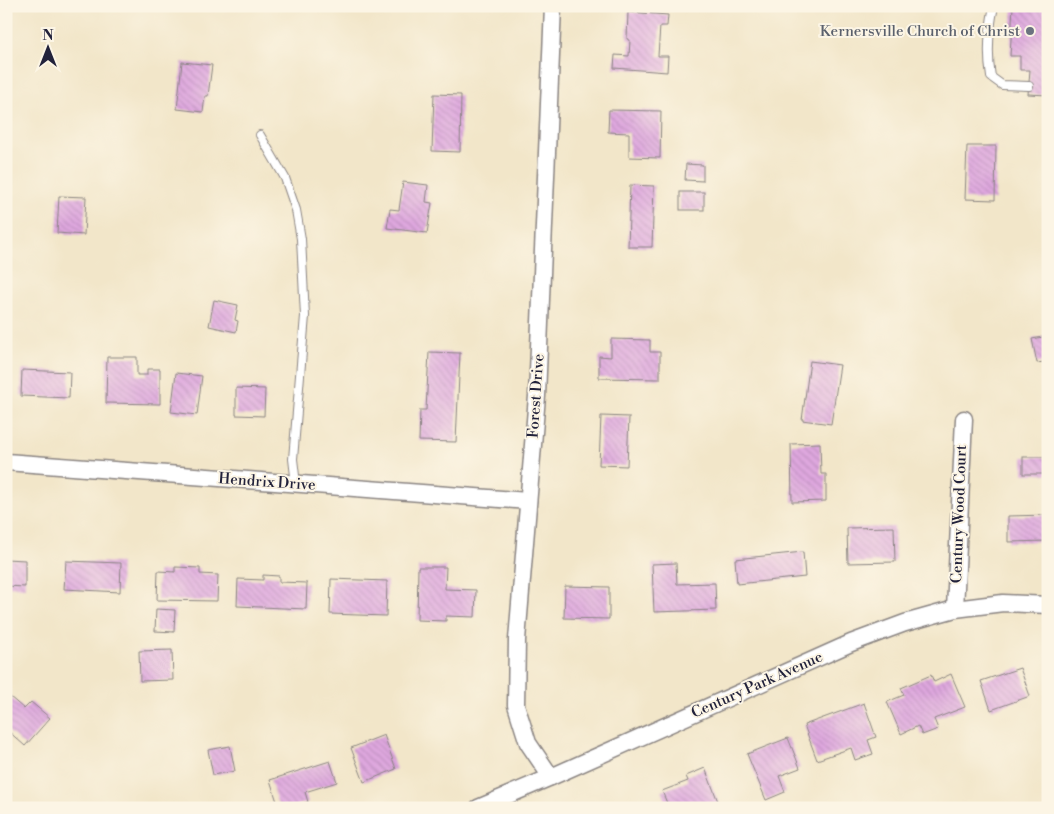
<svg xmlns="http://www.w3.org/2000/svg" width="1054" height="814" font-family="'Libre Bodoni',serif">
	<defs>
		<pattern id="building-back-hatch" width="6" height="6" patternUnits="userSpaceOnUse" patternTransform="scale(1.25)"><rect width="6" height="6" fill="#dea7de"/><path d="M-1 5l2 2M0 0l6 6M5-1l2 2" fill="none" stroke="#be8fbf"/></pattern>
	</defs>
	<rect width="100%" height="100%" fill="#fcf5e5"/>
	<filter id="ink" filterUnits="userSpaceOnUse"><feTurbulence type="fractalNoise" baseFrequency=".02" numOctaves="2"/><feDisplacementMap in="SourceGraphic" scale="10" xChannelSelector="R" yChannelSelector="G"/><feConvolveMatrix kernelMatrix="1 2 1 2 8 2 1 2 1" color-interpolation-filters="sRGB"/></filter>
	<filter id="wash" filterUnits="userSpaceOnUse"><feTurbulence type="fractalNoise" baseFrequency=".0096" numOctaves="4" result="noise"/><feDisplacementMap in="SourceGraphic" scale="20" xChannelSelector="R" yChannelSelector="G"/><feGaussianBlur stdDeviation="1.12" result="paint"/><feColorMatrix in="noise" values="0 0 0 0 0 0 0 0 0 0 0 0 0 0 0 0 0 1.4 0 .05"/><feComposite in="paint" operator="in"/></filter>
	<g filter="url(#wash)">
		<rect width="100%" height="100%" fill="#f2e6c9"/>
		<g id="blocks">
			<g fill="url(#building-back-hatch)">
				<path d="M 1013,6 L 1048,6 L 1048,95 L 1028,94 L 1030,70 L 1020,70 L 1020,56 L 1010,56 Z"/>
				<path d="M 628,12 L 668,15 L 667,26 L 660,26 L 658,56 L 668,56 L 667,72 L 614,68 L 615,55 L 629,56 L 630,40 L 627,39 Z"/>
				<path d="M 182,62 L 212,65 L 208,96 L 205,96 L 203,112 L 177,109 Z"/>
				<path d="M 434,94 L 461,95 L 460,152 L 432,151 Z"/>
				<path d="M 609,110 L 661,111 L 660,158 L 629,157 L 629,133 L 608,132 Z"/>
				<path d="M 967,146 L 996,146 L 995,200 L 965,199 Z"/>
				<path d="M 686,164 L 703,165 L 703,181 L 685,180 Z"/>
				<path d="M 403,182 L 428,185 L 426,202 L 432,203 L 427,233 L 387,228 L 390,209 L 399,210 Z"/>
				<path d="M 630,185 L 654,186 L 652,247 L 628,247 Z"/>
				<rect x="680" y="192" width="24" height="18"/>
				<path d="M 59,196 L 86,197 L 84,235 L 57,233 Z"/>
				<path d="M 214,300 L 238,305 L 235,320 L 238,321 L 236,332 L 209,326 Z"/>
				<path d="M 1048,336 L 1048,378 L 1047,378 L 1044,362 L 1037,363 L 1032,339 Z"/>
				<path d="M 611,339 L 650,340 L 650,352 L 660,352 L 660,379 L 599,378 L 599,356 L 611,357 Z"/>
				<path d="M 429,352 L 460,353 L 456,442 L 419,441 L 420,410 L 426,410 Z"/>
				<path d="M 107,357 L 137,357 L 137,375 L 147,375 L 147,369 L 160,369 L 160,404 L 106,403 Z"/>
				<path d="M 810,361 L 840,365 L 831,424 L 802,420 Z"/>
				<path d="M 22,370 L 70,372 L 69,398 L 21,396 Z"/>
				<path d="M 176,373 L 202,376 L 197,415 L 171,412 Z"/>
				<path d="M 236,388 L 265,389 L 264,416 L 236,415 Z"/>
				<path d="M 601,416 L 629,417 L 627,466 L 599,465 Z"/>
				<path d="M 820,443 L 821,474 L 826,474 L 826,501 L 792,502 L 791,444 Z"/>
				<rect x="1023" y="457" width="25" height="17"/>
				<path d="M 1048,515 L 1048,541 L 1008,542 L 1008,516 Z"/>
				<path d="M 894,527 L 895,562 L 848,563 L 847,528 Z"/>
				<path d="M 803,552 L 805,577 L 737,584 L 735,559 Z"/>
				<path d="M 6,559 L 25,560 L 25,587 L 6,586 Z"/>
				<path d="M 66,561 L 121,563 L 120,592 L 64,589 Z"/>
				<path d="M 676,563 L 677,584 L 715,583 L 716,610 L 654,612 L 652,564 Z"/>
				<path d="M 175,567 L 200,568 L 200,574 L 218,575 L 217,601 L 157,600 L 158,571 L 175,572 Z"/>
				<path d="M 418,567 L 446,567 L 445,589 L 476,590 L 475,617 L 446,616 L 446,621 L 417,620 Z"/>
				<path d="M 263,575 L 279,576 L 279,582 L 307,583 L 306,609 L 237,606 L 238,579 L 263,580 Z"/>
				<path d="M 331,579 L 387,581 L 386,616 L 330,614 Z"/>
				<path d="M 565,586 L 609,587 L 609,619 L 564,618 Z"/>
				<path d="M 156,609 L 175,610 L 174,632 L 155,631 Z"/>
				<path d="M 172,650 L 173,680 L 140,681 L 139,651 Z"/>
				<path d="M 1020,668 L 1030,696 L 991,710 L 981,681 Z"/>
				<path d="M 951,674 L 965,707 L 934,719 L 938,729 L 922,735 L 918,726 L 901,734 L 887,702 L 904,695 L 901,688 L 931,675 L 934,682 Z"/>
				<path d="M 9,696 L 24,709 L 31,702 L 50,718 L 25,746 L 6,729 L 6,699 Z"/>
				<path d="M 864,703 L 876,737 L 868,740 L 873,754 L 855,760 L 851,748 L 817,760 L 804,725 Z"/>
				<path d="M 384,735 L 396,769 L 364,782 L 351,748 Z"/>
				<path d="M 788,738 L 800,768 L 779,776 L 785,792 L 766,800 L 747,754 Z"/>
				<path d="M 230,746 L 235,771 L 213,775 L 208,750 Z"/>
				<path d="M 330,761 L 337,782 L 305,792 L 308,802 L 290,808 L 279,808 L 270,780 Z"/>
				<path d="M 705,768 L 719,804 L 710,808 L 669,808 L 662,791 L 688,781 L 686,776 Z"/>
			</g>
		</g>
	</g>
	<g filter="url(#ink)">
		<use href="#blocks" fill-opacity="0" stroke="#8a8482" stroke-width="1"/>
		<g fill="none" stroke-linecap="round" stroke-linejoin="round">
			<g stroke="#8a8482" stroke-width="10">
				<g id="service">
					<path d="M 994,6 C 989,29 987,54 991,77 L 1002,85 L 1029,86"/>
					<path d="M 260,135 L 285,178 L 296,210 L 301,239 L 305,316 L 293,459 L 296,484"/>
				</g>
			</g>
			<g stroke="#8a8482" stroke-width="19">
				<g id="minor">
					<path d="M 6,462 L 528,501"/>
					<path d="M 955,609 L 964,419"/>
					<path d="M 551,777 L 528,743 L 516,705 L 517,640 L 537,396 L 553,6"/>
					<path d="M 478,808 L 551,777 L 851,643 L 905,623 L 955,609 L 1003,603 L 1048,605"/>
				</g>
			</g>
			<use href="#service" stroke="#fff" stroke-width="8"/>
			<use href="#minor" stroke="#fff" stroke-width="16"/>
		</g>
	</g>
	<circle fill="#6b7280" stroke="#fcf5e5" stroke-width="2" cx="1030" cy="31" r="5"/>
	<g text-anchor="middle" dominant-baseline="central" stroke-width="4" stroke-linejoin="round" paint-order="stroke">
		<g font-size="15" fill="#5b616d" stroke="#fcf5e5" text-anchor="end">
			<text x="1020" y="31">Kernersville Church of Christ</text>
		</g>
		<g font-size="15" fill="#22223b" stroke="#fcf5e5">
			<text transform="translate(536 396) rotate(-86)">Forest Drive</text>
			<text transform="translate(267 482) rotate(4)">Hendrix Drive</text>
			<text transform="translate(959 514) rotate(-88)">Century Wood Court</text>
			<text transform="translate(757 685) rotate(-24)">Century Park Avenue</text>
		</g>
	</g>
	<rect width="1054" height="814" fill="none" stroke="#fcf5e5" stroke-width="25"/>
	<g transform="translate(48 48)" stroke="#fcf5e5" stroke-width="4" paint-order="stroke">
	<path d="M0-4L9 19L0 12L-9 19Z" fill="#22223b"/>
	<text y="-8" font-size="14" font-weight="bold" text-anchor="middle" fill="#22223b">N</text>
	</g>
</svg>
